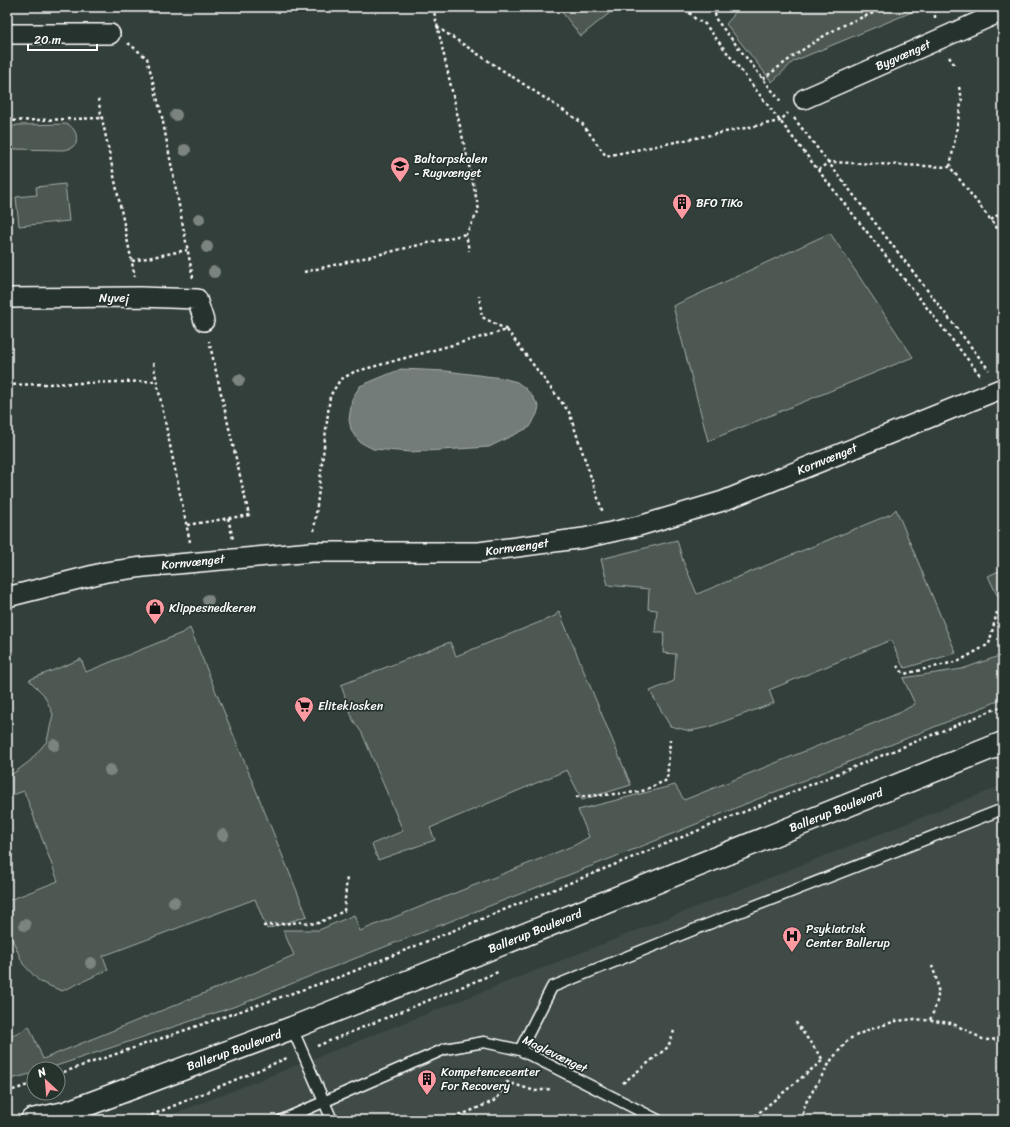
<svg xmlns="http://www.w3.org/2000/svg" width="1010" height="1127" font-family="Sriracha,sans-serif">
	<rect width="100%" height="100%" fill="#333f3a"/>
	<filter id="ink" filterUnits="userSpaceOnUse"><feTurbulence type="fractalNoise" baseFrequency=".025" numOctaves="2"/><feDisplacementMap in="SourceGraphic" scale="8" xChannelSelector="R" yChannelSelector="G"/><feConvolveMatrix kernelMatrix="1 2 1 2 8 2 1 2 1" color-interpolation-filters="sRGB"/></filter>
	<g filter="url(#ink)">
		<path fill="#404c47" d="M 1003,785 L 1003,1120 L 159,1120 Z"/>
		<g fill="#4d5853" stroke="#a6aca9">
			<path d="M 566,7 L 617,7 L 581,36 L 561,11 Z"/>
			<path d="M 736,7 L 924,7 L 794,61 L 772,82 L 726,24 L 733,16 Z"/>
			<path d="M 68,124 C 75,129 78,135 76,144 L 71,148 L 65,150 L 13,149 L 7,143 C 7,132 5,129 17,125 Z"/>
			<path d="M 65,184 L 69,221 L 19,226 L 16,197 L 37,195 L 36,187 Z"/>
			<path d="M 830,233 L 913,357 L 708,441 L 673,306 Z"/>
			<path d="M 896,509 L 956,653 L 905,668 L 901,663 L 891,640 L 769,690 L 774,703 L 709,727 L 690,731 L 670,726 L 650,691 L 674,681 L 676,654 L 663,653 L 664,632 L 655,632 L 657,610 L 648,609 L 649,589 L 608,585 L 601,559 L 677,540 L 683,561 L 697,594 L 891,514 Z"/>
			<path d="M 1003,569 L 1003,597 L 997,595 L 988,576 Z"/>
			<path d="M 559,611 L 631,785 L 582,800 L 567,770 L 430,828 L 435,840 L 378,860 L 372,844 L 403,831 L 362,733 L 353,720 L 341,685 L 450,642 L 456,656 L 555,616 Z"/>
			<path d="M 190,628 L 307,916 L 267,929 L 255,899 L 103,956 L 108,970 L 62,991 L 40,982 L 23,964 L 7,927 L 7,901 L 58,881 L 24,791 L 7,797 L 7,778 L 30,761 L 47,741 L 53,714 L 44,695 L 29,680 L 81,659 L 86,672 L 182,633 Z"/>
			<path d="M 1002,655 L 1003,699 L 640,847 L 318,973 L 239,1005 L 47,1069 L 34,1069 L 34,1073 L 7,1080 L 7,1037 L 22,1031 L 29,1026 L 43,1059 L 256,972 L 294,955 L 283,930 L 319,930 L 354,915 L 360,931 L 575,845 L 589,837 L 578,810 L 675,785 L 684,800 L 899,713 L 915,704 L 903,678 L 962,669 Z"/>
		</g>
		<path fill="#737b78" stroke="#abb0ae" d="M 401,369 L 446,371 L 502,378 L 517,382 L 525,388 L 533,397 L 539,407 L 537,414 L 530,427 L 489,447 L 410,452 L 373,449 L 360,442 L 354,435 L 351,429 L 349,420 L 352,399 L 360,386 Z"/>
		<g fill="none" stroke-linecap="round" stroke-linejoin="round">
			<g stroke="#fff" stroke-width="13">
				<g id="lane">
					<path d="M 292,1028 L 332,1120"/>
					<path d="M 520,1050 L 552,987 L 688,932 L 1003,809"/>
					<path d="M 282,1120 L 445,1049 L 484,1042 L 520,1050 L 658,1120"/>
				</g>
			</g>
			<g stroke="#fff" stroke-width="22">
				<g id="street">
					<path d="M 7,34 L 110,34"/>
					<path d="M 804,99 L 1003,11"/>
					<path d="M 7,298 L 140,297 L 197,299 L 204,321"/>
					<path d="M 7,597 L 106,572 L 143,567 L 312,552 L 479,552 L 584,538 L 639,526 L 723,501 L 1003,388"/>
				</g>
			</g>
			<g stroke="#fff" stroke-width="25">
				<path id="secondary" d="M 32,1120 L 65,1113 L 292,1028 L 1003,743"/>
			</g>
			<g stroke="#fff" stroke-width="2.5" stroke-dasharray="3 3" stroke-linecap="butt">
				<path d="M 433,7 L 479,210 L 466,234 L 469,251"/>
				<path d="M 687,7 C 690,16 696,20 705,24 L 818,170 L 980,375"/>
				<path d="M 716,7 L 715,18 L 782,103"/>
				<path d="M 935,18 L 935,13 L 937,7"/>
				<path d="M 437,27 L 581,122 L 606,156 L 780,121 L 788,113"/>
				<path d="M 128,43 L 147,58 L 162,117 L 193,278"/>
				<path d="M 949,57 L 954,64"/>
				<path d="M 763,79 C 788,60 813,41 840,27 C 855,19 871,15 886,7"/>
				<path d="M 959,87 L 962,98 L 950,167 L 1003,236"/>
				<path d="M 98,99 L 135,277"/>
				<path d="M 794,118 L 989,370"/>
				<path d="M 7,121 L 102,118"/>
				<path d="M 818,170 L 829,162 L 950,167"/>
				<path d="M 991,220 L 1003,211"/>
				<path d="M 132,261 L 187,250"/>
				<path d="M 304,272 L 466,234"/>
				<path d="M 507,330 L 569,412 L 603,513"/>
				<path d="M 153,363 L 190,542"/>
				<path d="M 7,385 L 157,381"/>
				<path d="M 228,518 L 233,539"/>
				<path d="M 187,525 L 249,515 L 209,341"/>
				<path d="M 314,531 L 330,396 L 340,380 L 354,372 L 507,330 L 482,317 L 479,296"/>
				<path d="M 897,666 L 904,674 L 959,661 L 989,644 L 997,612"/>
				<path d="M 576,797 L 640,792 L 667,780 L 670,740"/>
				<path d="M 263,926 L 300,922 L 316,924 L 344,911 L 347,876"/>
				<path d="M 930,1020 C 940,997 941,990 932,966"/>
				<path d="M 317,1046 L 498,972"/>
				<path d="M 58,1074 L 342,976 L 1003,706"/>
				<path d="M 623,1083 L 668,1047 L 674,1031"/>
				<path d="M 7,1092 L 34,1083"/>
				<path d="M 454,1118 L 496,1100 L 507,1082 L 535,1091 L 550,1089"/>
				<path d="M 140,1120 L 287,1058"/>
				<path d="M 750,1120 L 823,1060 L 794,1020"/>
				<path d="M 802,1120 L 805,1104 L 832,1059 L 849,1039 L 868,1030 L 896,1021 L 915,1019 L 951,1023 L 972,1033 L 984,1040 L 1003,1039"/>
			</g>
			<use href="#lane" stroke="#26332d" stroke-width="10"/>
			<use href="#street" stroke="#26332d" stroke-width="19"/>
			<use href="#secondary" stroke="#26332d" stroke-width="22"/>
		</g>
		<g fill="#7c8480">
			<circle cx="176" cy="115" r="6"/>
			<circle cx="185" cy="150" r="6"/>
			<circle cx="199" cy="219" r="6"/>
			<circle cx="207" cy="247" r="6"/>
			<circle cx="214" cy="272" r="6"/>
			<circle cx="239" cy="380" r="6"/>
			<circle cx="208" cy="600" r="6"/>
			<circle cx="54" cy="745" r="6"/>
			<circle cx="110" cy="770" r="6"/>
			<circle cx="223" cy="835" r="6"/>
			<circle cx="174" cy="902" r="6"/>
			<circle cx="25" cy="925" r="6"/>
			<circle cx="91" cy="963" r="6"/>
		</g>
	</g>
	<defs>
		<g id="school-pin" transform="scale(1)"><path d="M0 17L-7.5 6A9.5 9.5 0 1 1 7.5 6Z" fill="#ff9aa2" stroke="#26332d"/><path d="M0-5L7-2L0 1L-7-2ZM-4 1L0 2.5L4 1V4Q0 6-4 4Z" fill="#111"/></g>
		<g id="building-pin" transform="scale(1)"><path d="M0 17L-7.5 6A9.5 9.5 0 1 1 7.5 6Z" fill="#ff9aa2" stroke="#26332d"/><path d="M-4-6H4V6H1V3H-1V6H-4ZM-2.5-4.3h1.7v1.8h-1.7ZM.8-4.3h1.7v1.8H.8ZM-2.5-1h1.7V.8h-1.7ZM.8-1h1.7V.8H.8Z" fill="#111"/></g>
		<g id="shop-pin" transform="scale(1)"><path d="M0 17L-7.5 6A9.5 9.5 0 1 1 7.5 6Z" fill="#ff9aa2" stroke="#26332d"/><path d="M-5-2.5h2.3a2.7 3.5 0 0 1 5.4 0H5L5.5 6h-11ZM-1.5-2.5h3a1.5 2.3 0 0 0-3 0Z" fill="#111"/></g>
		<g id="supermarket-pin" transform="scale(1)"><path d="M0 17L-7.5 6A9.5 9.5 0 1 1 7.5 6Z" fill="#ff9aa2" stroke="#26332d"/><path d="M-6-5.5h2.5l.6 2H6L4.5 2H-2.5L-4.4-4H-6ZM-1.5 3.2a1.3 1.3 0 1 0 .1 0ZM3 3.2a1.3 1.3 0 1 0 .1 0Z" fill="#111"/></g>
		<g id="hospital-pin" transform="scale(1)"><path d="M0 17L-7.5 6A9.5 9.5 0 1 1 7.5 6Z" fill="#ff9aa2" stroke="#26332d"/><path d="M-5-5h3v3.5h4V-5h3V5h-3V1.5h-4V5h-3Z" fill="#111"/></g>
	</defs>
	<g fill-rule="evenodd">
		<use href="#school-pin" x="400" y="166"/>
		<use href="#building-pin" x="682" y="203"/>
		<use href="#shop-pin" x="155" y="608"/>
		<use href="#supermarket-pin" x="304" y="706"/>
		<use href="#hospital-pin" x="792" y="936"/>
		<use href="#building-pin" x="427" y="1079"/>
	</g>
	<g text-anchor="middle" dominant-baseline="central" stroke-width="3.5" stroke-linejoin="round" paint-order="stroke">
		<g font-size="12" fill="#fff" stroke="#26332d">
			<text transform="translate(903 55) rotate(-24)">Bygvænget</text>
			<text x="114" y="298">Nyvej</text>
			<text transform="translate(827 459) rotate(-22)">Kornvænget</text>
			<text transform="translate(517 547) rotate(-8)">Kornvænget</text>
			<text transform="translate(193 562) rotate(-6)">Kornvænget</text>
			<text transform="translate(836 810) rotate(-22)">Ballerup Boulevard</text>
			<text transform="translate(535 931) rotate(-22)">Ballerup Boulevard</text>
			<text transform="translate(234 1050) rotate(-20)">Ballerup Boulevard</text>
			<text transform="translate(555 1054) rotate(26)">Maglevænget</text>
		</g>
		<g font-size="12" fill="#fff" stroke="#26332d" text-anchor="start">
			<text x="414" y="159">Baltorpskolen<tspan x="414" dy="14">- Rugvænget</tspan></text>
			<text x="696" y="203">BFO TiKo</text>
			<text x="169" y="608">Klippesnedkeren</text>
			<text x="318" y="706">Elitekiosken</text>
			<text x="806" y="929">Psykiatrisk<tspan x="806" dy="14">Center Ballerup</tspan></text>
			<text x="441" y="1072">Kompetencecenter<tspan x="441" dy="14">For Recovery</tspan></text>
		</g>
	</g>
	<rect width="1010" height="1127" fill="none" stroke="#26332d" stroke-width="24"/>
	<rect x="12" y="12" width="986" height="1103" fill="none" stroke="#fff" stroke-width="1.5" filter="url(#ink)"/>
	<g transform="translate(46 1081) rotate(334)"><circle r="19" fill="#26332d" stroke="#7d8581"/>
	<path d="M0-3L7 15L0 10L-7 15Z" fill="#ff9aa2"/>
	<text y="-6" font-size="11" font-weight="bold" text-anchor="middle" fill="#ffffff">N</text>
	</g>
	<path d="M28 44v6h69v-6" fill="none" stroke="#ffffff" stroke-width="2"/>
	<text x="34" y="44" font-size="12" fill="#ffffff" stroke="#26332d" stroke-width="3" paint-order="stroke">20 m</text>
</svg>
